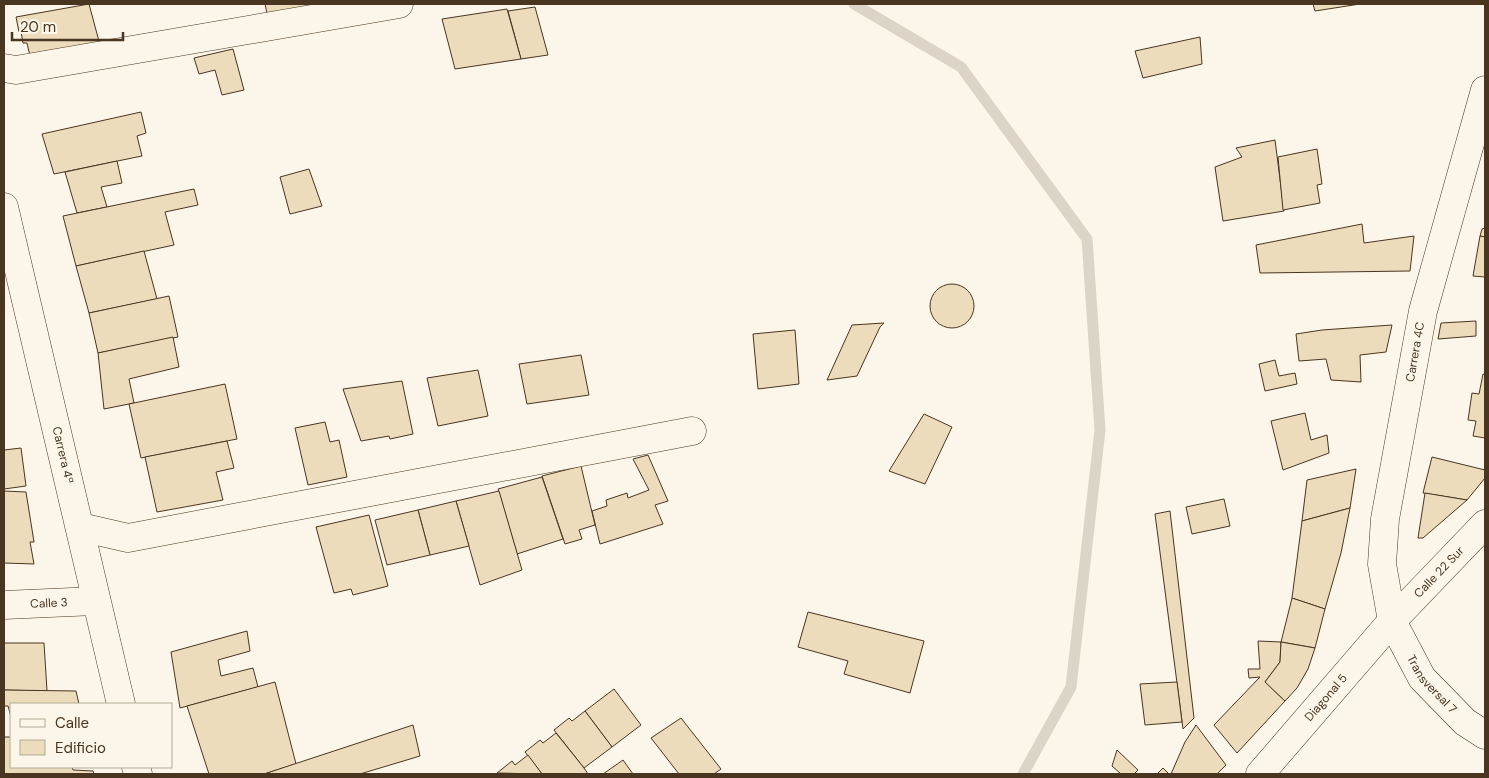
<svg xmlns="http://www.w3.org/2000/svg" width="1489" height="778" font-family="'DM Sans',sans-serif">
	<rect width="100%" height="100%" fill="#fbf6e9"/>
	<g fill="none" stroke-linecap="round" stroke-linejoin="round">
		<path stroke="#dcd4c6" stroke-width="11" d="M 854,4 L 961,67 L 1087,239 L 1100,430 L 1071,687 L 1023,774"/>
	</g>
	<g fill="#ecdcbc" stroke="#4a3520">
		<path d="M 89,4 L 100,45 L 30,56 L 27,43 L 23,43 L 21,32 L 19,32 L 16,17 Z"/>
		<path d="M 265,4 L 307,4 L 309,11 L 268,18 Z"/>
		<path d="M 1313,4 L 1360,4 L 1315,11 Z"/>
		<path d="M 535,7 L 548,55 L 521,59 L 508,11 Z"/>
		<path d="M 507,9 L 521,59 L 455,69 L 442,19 Z"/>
		<path d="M 1200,37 L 1202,64 L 1143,78 L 1135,51 Z"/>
		<path d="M 233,49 L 244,90 L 222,95 L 215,70 L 199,74 L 194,58 Z"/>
		<path d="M 141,112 L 146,133 L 137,136 L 142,156 L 54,174 L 42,134 Z"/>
		<path d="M 1275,140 L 1284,211 L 1223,221 L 1215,167 L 1242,157 L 1236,148 Z"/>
		<path d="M 1317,149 L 1322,184 L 1317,185 L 1320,203 L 1283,210 L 1278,157 Z"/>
		<path d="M 117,161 L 122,183 L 101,187 L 107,207 L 77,213 L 65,172 Z"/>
		<path d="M 309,169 L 322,206 L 290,214 L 280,177 Z"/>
		<path d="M 194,189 L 198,205 L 165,212 L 174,245 L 76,266 L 63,216 Z"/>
		<path d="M 1362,224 L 1364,243 L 1414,236 L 1410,271 L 1260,273 L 1256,245 Z"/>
		<path d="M 1485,228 L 1485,237 L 1480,236 L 1482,229 Z"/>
		<path d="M 1480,236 L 1485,237 L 1485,277 L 1473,276 Z"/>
		<path d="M 144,251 L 157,299 L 89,313 L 76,266 Z"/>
		<circle cx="952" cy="306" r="22"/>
		<path d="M 169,296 L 178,337 L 98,353 L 89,313 Z"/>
		<path d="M 1476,321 L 1476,336 L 1438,339 L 1441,323 Z"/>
		<path d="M 884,323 L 880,327 L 857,376 L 827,380 L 852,325 Z"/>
		<path d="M 1392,325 L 1386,352 L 1360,355 L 1361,382 L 1331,380 L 1326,359 L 1299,361 L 1296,334 L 1322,330 Z"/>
		<path d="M 795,330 L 799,384 L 758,389 L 753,334 Z"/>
		<path d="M 173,337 L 179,367 L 129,379 L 134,403 L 104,409 L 98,353 Z"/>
		<path d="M 581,355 L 589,395 L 527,404 L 519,364 Z"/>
		<path d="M 1275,360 L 1279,376 L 1295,373 L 1297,384 L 1265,391 L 1259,364 Z"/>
		<path d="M 478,370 L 488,416 L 438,426 L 427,378 Z"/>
		<path d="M 1483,374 L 1485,375 L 1485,438 L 1473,436 L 1476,421 L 1468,420 L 1472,393 L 1479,394 Z"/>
		<path d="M 402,381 L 413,434 L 390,439 L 389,436 L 361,441 L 343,389 Z"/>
		<path d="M 225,384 L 237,439 L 141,458 L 129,404 Z"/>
		<path d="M 1305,413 L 1311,440 L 1327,435 L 1329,453 L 1283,470 L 1271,421 Z"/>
		<path d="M 924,414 L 952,427 L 925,484 L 889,471 Z"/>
		<path d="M 325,422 L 330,442 L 339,440 L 347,477 L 308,485 L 295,428 Z"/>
		<path d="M 227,441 L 234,468 L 216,472 L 223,500 L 157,512 L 145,457 Z"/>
		<path d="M 21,448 L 26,486 L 4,489 L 4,450 Z"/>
		<path d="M 648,455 L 668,501 L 655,505 L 663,524 L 600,544 L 592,511 L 607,506 L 606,500 L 627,493 L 628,498 L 649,490 L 633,459 Z"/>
		<path d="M 1432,457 L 1485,470 L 1485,478 L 1467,500 L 1423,493 Z"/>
		<path d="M 581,466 L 595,525 L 579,530 L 582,539 L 565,544 L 542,476 Z"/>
		<path d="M 1356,469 L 1350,508 L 1302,521 L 1307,480 Z"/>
		<path d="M 542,477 L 563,539 L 517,554 L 498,489 Z"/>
		<path d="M 4,491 L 26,492 L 34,542 L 30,542 L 34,564 L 4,563 Z"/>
		<path d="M 499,491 L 522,570 L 480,585 L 456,501 Z"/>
		<path d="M 1425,493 L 1467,500 L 1423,538 L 1418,538 Z"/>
		<path d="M 1224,499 L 1230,526 L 1192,534 L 1186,507 Z"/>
		<path d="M 456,501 L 469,546 L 430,555 L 418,510 Z"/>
		<path d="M 1350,508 L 1341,553 L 1325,609 L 1292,598 L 1302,521 Z"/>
		<path d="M 418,510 L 430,555 L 387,565 L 375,520 Z"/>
		<path d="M 1170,511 L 1194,718 L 1183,729 L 1155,514 Z"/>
		<path d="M 369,515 L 388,586 L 353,595 L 351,589 L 334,593 L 316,527 Z"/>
		<path d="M 1292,598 L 1325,609 L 1315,648 L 1281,642 Z"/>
		<path d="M 808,612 L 924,641 L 910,693 L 844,674 L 848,661 L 798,647 Z"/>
		<path d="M 247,631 L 250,651 L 218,660 L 221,676 L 253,668 L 258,687 L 180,708 L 171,652 Z"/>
		<path d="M 1258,641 L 1281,642 L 1280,662 L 1265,682 L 1285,701 L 1237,753 L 1214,725 L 1260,677 L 1249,678 L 1248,669 L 1260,669 Z"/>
		<path d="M 1281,642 L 1315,648 L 1308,669 L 1297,688 L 1285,701 L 1265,682 L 1280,662 Z"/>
		<path d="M 4,643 L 44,643 L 47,691 L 4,690 Z"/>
		<path d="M 275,682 L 296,764 L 264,774 L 209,774 L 187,706 Z"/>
		<path d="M 1177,682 L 1182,722 L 1145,725 L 1140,684 Z"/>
		<path d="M 614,689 L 641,725 L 612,747 L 585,711 Z"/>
		<path d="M 4,690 L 76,691 L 79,704 L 11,704 L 11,717 L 8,706 L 4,706 Z"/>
		<path d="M 585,711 L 612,747 L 584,768 L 554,730 L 569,718 L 572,721 Z"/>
		<path d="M 681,718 L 721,769 L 714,774 L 679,774 L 651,738 Z"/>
		<path d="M 413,725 L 420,756 L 360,774 L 264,774 Z"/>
		<path d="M 1196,725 L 1226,765 L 1217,774 L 1171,774 L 1185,742 Z"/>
		<path d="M 556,733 L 584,768 L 588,774 L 542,774 L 525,752 L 540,740 L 543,743 Z"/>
		<path d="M 4,737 L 11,737 L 11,767 L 72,767 L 73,770 L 93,771 L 94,774 L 4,774 Z"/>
		<path d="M 1117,750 L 1138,770 L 1134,774 L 1121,774 L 1112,766 Z"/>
		<path d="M 528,755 L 542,774 L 497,773 L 512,761 L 515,765 Z"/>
		<path d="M 623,760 L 633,774 L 603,774 Z"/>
		<path d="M 1163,768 L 1169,774 L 1157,774 Z"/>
	</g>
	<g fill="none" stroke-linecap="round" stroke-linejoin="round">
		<g stroke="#4a3520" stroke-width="29">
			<g id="street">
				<path d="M 4,68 L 16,70 L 399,4"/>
				<path d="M 80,527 L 128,538 L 692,431"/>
				<path id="s1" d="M 4,605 L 95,601"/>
				<path id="s2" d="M 1260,774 L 1392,621 L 1485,524"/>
			</g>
		</g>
		<g stroke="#4a3520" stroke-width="29">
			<g id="secondary">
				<path d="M 4,207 L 121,704"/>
				<path d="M 136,767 L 138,774"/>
			</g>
		</g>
		<g stroke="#4a3520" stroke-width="29">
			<g id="primary">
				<path id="s3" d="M 1485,90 L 1423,311 L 1385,519 L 1382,564 L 1392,621 L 1422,678 L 1465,722 L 1485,735"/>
			</g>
		</g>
		<use href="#street" stroke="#fbf6e9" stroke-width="28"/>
		<use href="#secondary" stroke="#fbf6e9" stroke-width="28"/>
		<use href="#primary" stroke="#fbf6e9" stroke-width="28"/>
	</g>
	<g text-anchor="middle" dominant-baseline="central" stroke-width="4" stroke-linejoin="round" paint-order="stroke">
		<g font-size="12" fill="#4a3520" stroke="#fbf6e9">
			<text transform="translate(1415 352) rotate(-80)">Carrera 4C</text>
			<text transform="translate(63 455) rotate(77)">Carrera 4ª</text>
			<text stroke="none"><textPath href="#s2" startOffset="270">Calle 22 Sur</textPath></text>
			<text stroke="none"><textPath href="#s1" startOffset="45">Calle 3</textPath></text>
			<text stroke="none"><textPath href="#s3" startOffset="619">Transversal 7</textPath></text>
			<text stroke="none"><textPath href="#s2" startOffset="101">Diagonal 5</textPath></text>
		</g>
	</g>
	<rect width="1489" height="778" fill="none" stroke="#4a3520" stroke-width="10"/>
	<rect x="10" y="703" width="162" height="65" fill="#fbf6e9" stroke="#b4a999"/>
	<rect x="20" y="719" width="25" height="8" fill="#fbf6e9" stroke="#b4a999"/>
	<text x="55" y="728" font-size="15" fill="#4a3520">Calle</text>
	<rect x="20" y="740" width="25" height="15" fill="#ecdcbc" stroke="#b4a999"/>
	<text x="55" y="753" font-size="15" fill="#4a3520">Edificio</text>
	<path d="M12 32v8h111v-8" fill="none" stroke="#4a3520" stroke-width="2.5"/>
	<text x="20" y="32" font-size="15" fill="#4a3520" stroke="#fbf6e9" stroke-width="4" paint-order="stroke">20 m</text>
</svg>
